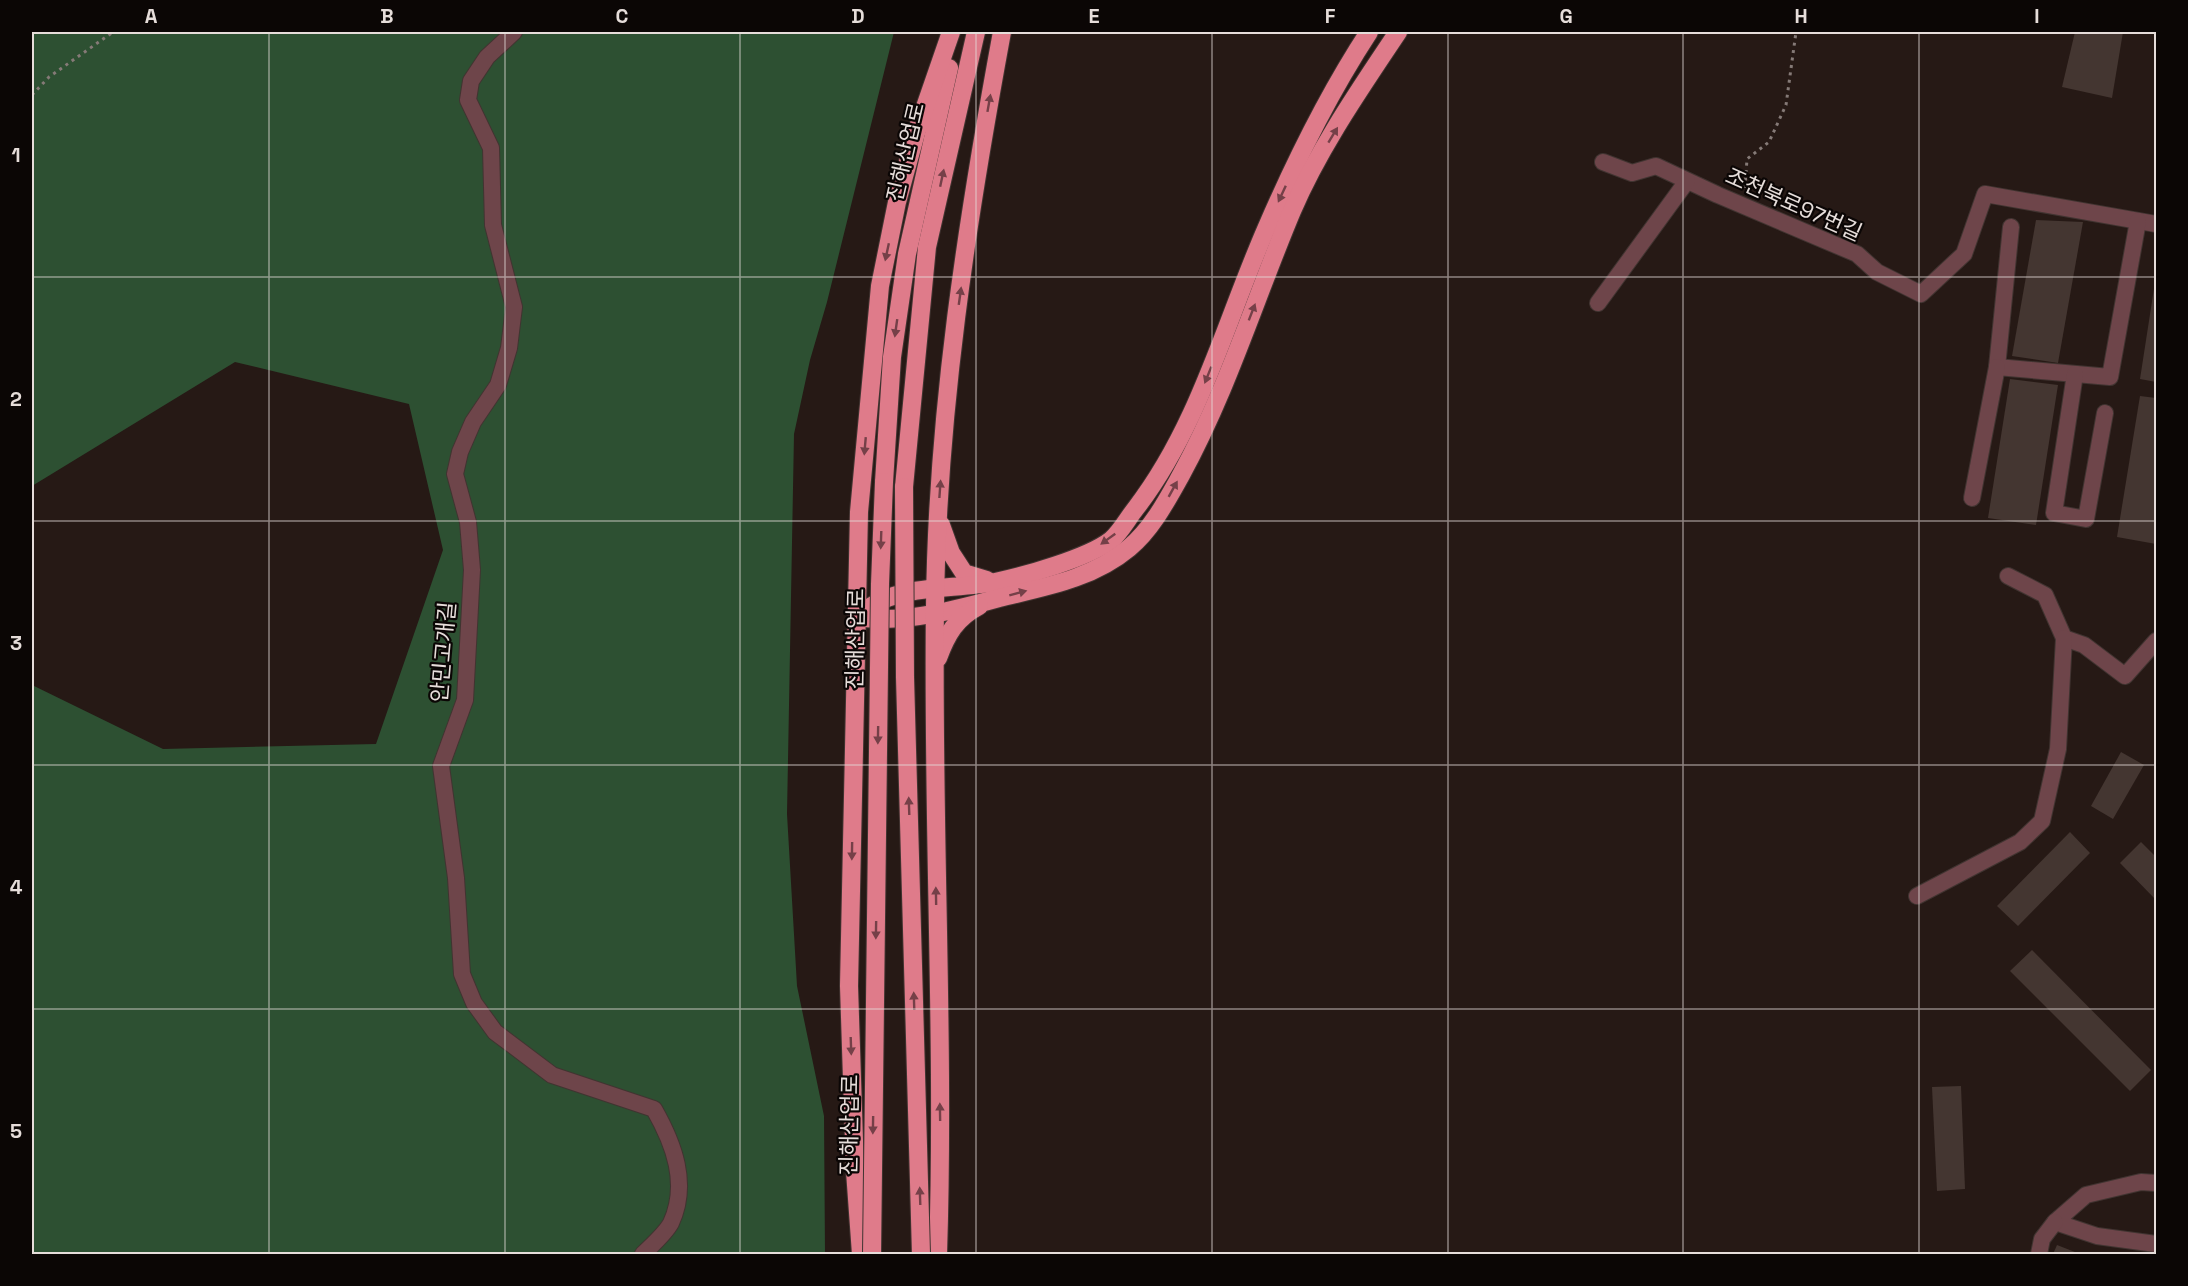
<svg xmlns="http://www.w3.org/2000/svg" width="2188" height="1286" font-family="'Space Grotesk','Noto Sans KR',sans-serif">
	<rect width="100%" height="100%" fill="#261915"/>
	<path fill="#2d5032" d="M 32,32 L 894,32 L 827,302 L 810,360 L 794,434 L 787,814 L 797,986 L 824,1116 L 825,1254 L 32,1254 L 32,685 L 163,749 L 376,744 L 443,550 L 409,404 L 235,362 L 32,486 Z"/>
	<g fill="#443631">
		<path d="M 2075,32 L 2123,32 L 2112,98 L 2062,87 Z"/>
		<path d="M 2036,220 L 2083,222 L 2058,363 L 2012,356 Z"/>
		<path d="M 2155,282 L 2156,282 L 2156,382 L 2140,379 Z"/>
		<path d="M 2010,379 L 2058,385 L 2036,525 L 1988,518 Z"/>
		<path d="M 2140,396 L 2156,398 L 2156,544 L 2117,537 Z"/>
		<path d="M 2121,752 L 2144,765 L 2113,819 L 2091,806 Z"/>
		<path d="M 2070,832 L 2090,853 L 2018,926 L 1997,906 Z"/>
		<path d="M 2141,842 L 2156,857 L 2156,900 L 2120,863 Z"/>
		<path d="M 2032,950 L 2151,1070 L 2130,1091 L 2010,971 Z"/>
		<path d="M 1961,1086 L 1965,1189 L 1937,1191 L 1932,1087 Z"/>
		<path d="M 2057,1245 L 2080,1254 L 2053,1254 Z"/>
	</g>
	<g fill="none" stroke-linecap="round" stroke-linejoin="round">
		<g stroke="#413431" stroke-width="18">
			<g id="street">
				<path d="M 514,32 L 487,57 L 471,81 L 468,100 L 491,148 L 493,225 L 514,307 L 509,348 L 498,385 L 473,422 L 460,452 L 455,474 L 468,522 L 472,570 L 465,700 L 441,766 L 456,878 L 462,974 L 474,1003 L 495,1032 L 552,1075 L 654,1109 C 674,1144 689,1184 671,1223 C 665,1234 652,1245 643,1254"/>
				<path d="M 1603,162 L 1632,173 L 1656,166 L 1718,195 L 1857,254 L 1877,272 L 1921,294 L 1964,254 L 1985,194 L 2156,224"/>
				<path d="M 2011,227 L 1997,367 L 2110,377 L 2138,221"/>
				<path d="M 1598,303 L 1687,181"/>
				<path d="M 2075,374 L 2054,513 L 2086,519 L 2105,413"/>
				<path d="M 1972,498 L 1997,367"/>
				<path d="M 2008,576 L 2045,595 L 2064,638 L 2084,645 L 2125,676 L 2156,641"/>
				<path d="M 1917,896 L 2020,842 L 2042,821 L 2058,749 L 2064,638"/>
				<path d="M 2156,1183 L 2141,1182 L 2086,1195 L 2055,1222 L 2097,1236 L 2156,1244"/>
				<path d="M 2039,1254 L 2042,1239 L 2055,1222"/>
			</g>
		</g>
		<g stroke="#413431" stroke-width="20">
			<g id="highway">
				<path d="M 884,482 L 892,357 L 907,254 L 949,68"/>
				<path d="M 904,487 L 927,247 L 976,32"/>
				<path d="M 941,525 L 951,553 L 964,573 L 987,580"/>
				<path d="M 858,617 C 892,582 950,591 995,582 C 1024,576 1088,558 1111,540 C 1120,533 1128,518 1136,508 C 1199,426 1225,323 1266,229 C 1295,162 1329,93 1369,32"/>
				<path d="M 865,618 C 906,623 959,609 999,598 C 1044,587 1092,579 1129,548 C 1152,529 1167,500 1181,475 C 1227,391 1255,299 1292,211 C 1319,148 1360,89 1398,32"/>
				<path d="M 938,658 C 947,634 956,618 979,606"/>
				<path d="M 861,1254 L 855,1171 L 849,986 L 859,512 L 880,286 L 897,202 L 916,133 L 951,32"/>
				<path d="M 938,1254 C 945,1039 932,823 935,607 C 937,413 967,221 1002,32"/>
			</g>
		</g>
		<g stroke="#857a77" stroke-width="3" stroke-dasharray="3 4.5" stroke-linecap="butt">
			<path d="M 32,95 L 49,77 L 113,32"/>
			<path d="M 1745,188 L 1747,159 L 1769,142 L 1786,105 L 1796,32"/>
		</g>
		<use href="#street" stroke="#6e454a" stroke-width="16"/>
		<use href="#highway" stroke="#df7b8a" stroke-width="18"/>
		<g stroke="#413431" stroke-width="20" stroke-linecap="butt">
			<g id="highway-bridge">
				<path d="M 904,487 L 905,677 L 921,1254"/>
				<path d="M 872,1254 L 880,584 L 884,482"/>
			</g>
		</g>
		<use href="#highway-bridge" stroke="#df7b8a" stroke-width="18"/>
	</g>
	<defs><path id="oneway-solid" d="M-6-.8H1V-3.2L6.5 0L1 3.2V.8H-6Z" transform="scale(1.5)"/></defs>
	<g fill="#754048">
		<use href="#oneway-solid" transform="translate(989 103) rotate(-80)"/>
		<use href="#oneway-solid" transform="translate(1333 135) rotate(-59)"/>
		<use href="#oneway-solid" transform="translate(942 178) rotate(-78)"/>
		<use href="#oneway-solid" transform="translate(1282 194) rotate(115)"/>
		<use href="#oneway-solid" transform="translate(887 252) rotate(102)"/>
		<use href="#oneway-solid" transform="translate(960 296) rotate(-82)"/>
		<use href="#oneway-solid" transform="translate(1252 312) rotate(-69)"/>
		<use href="#oneway-solid" transform="translate(896 328) rotate(98)"/>
		<use href="#oneway-solid" transform="translate(1208 375) rotate(112)"/>
		<use href="#oneway-solid" transform="translate(865 446) rotate(95)"/>
		<use href="#oneway-solid" transform="translate(940 489) rotate(-86)"/>
		<use href="#oneway-solid" transform="translate(1173 489) rotate(-61)"/>
		<use href="#oneway-solid" transform="translate(1108 539) rotate(144)"/>
		<use href="#oneway-solid" transform="translate(881 540) rotate(92)"/>
		<use href="#oneway-solid" transform="translate(1018 593) rotate(-15)"/>
		<use href="#oneway-solid" transform="translate(878 735) rotate(91)"/>
		<use href="#oneway-solid" transform="translate(909 806) rotate(-92)"/>
		<use href="#oneway-solid" transform="translate(852 851) rotate(91)"/>
		<use href="#oneway-solid" transform="translate(936 896) rotate(-91)"/>
		<use href="#oneway-solid" transform="translate(876 930) rotate(91)"/>
		<use href="#oneway-solid" transform="translate(914 1001) rotate(-92)"/>
		<use href="#oneway-solid" transform="translate(851 1046) rotate(88)"/>
		<use href="#oneway-solid" transform="translate(940 1112) rotate(-91)"/>
		<use href="#oneway-solid" transform="translate(873 1125) rotate(91)"/>
		<use href="#oneway-solid" transform="translate(920 1196) rotate(-92)"/>
	</g>
	<path fill="none" stroke="#e6ddda" stroke-width="1.5" stroke-opacity="0.55" d="M 269,32 L 269,1254M 505,32 L 505,1254M 740,32 L 740,1254M 976,32 L 976,1254M 1212,32 L 1212,1254M 1448,32 L 1448,1254M 1683,32 L 1683,1254M 1919,32 L 1919,1254M 32,277 L 2156,277M 32,521 L 2156,521M 32,765 L 2156,765M 32,1009 L 2156,1009"/>
	<g text-anchor="middle" dominant-baseline="central" stroke-width="4.5" stroke-linejoin="round" paint-order="stroke">
		<g font-size="22" fill="#e6ddda" stroke="#0b0605">
			<text transform="translate(905 152) rotate(-77)">진해산업로</text>
			<text transform="translate(1794 204) rotate(24)">조천북로97번길</text>
			<text transform="translate(855 639) rotate(-89)">진해산업로</text>
			<text transform="translate(443 652) rotate(-85)">안민고개길</text>
			<text transform="translate(849 1125) rotate(-89)">진해산업로</text>
		</g>
	</g>
	<rect width="2188" height="1286" fill="none" stroke="#0b0605" stroke-width="66"/>
	<rect x="33" y="33" width="2122" height="1220" fill="none" stroke="#e6ddda" stroke-width="2"/>
	<g font-size="20" text-anchor="middle" font-weight="bold" fill="#e6ddda">
		<text x="151" y="23">A</text>
		<text x="387" y="23">B</text>
		<text x="622" y="23">C</text>
		<text x="858" y="23">D</text>
		<text x="1094" y="23">E</text>
		<text x="1330" y="23">F</text>
		<text x="1566" y="23">G</text>
		<text x="1801" y="23">H</text>
		<text x="2037" y="23">I</text>
		<text x="16" y="162">1</text>
		<text x="16" y="406">2</text>
		<text x="16" y="650">3</text>
		<text x="16" y="894">4</text>
		<text x="16" y="1138">5</text>
	</g>
</svg>
